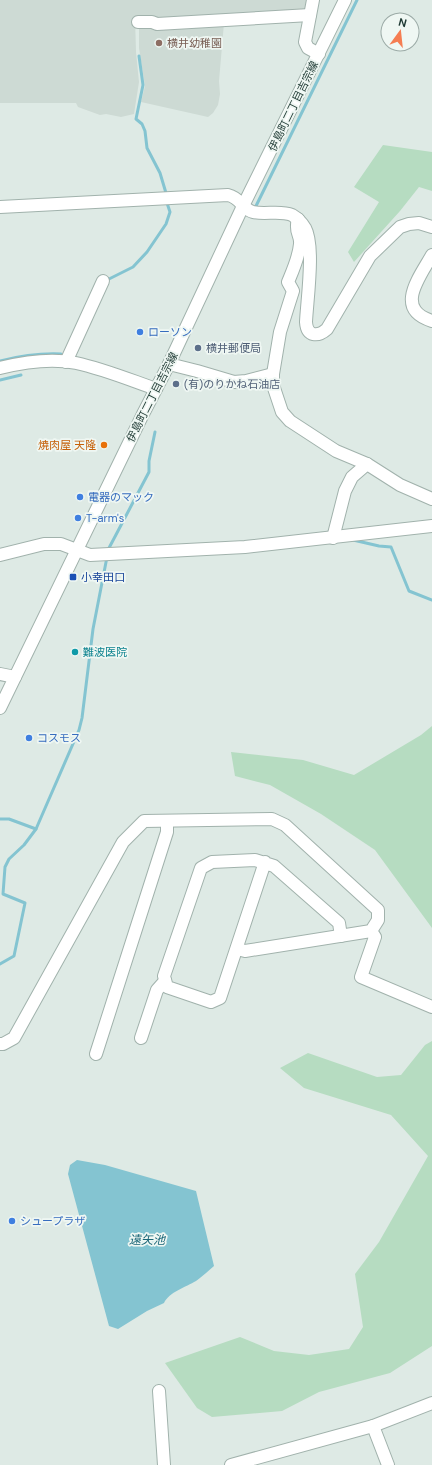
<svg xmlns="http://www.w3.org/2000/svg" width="432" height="1465" font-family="'DM Sans','Noto Sans JP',sans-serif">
	<rect width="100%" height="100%" fill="#deeae5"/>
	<g fill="#cddad4">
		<path d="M 0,0 L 310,0 L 308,10 L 156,20 L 151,17 L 135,17 L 136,52 L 139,82 L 134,114 L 121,117 L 106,114 L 100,115 L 78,107 L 76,103 L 0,103 Z"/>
		<path d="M 224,23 L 219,81 L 220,94 L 218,105 L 213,113 L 208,117 L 141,102 L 145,86 L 139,48 L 139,28 Z"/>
	</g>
	<g fill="#b6dcc1">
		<path d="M 383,145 L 432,152 L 432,191 L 419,187 L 400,211 L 354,262 L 348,252 L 379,202 L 354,187 Z"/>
		<path d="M 432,726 L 432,928 L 375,850 L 321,814 L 270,785 L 235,776 L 231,752 L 303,760 L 354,775 L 421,735 Z"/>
		<path d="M 432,1041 L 432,1346 L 390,1373 L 319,1392 L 282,1411 L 212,1417 L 197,1408 L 165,1363 L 240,1337 L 274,1351 L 309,1355 L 349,1349 L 363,1327 L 355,1274 L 379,1242 L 428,1156 L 391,1115 L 304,1088 L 280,1068 L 308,1053 L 377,1077 L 401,1075 L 425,1045 Z"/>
	</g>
	<path fill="#84c4d1" d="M 77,1160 L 105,1165 L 196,1191 L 214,1266 C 208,1271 202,1277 196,1281 C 186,1287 169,1292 164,1303 L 147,1311 L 118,1329 L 109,1326 L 68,1174 L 70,1165 Z"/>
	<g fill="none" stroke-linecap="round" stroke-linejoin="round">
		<g stroke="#84c4d1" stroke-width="3">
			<path d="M 139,56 L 143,85 L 136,119 L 142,124 L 145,131 L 147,148 L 160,173 L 166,193"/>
			<path d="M 256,206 L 357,0"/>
			<path d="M 107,280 L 133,267 L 147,252 L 166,224 L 170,212 L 167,203"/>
			<path d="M 0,361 C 20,356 40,353 61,354"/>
			<path d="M 0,380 L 21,375"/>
			<path d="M 353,540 L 379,546 L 391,547 L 409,591 L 432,600"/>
			<path d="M 108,552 L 109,548 L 149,472 L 149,461 L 155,432"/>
			<path d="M 0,819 L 9,819 L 36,829"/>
			<path d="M 0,964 L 14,956 L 25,903 L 3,894 L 5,867 L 9,859 L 24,845 L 36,829 L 79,730 L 82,718 L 93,629 L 107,557"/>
		</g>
		<g stroke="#a1b2ac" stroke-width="14">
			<g id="minor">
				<path d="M 313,0 L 305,42 L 308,48 L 319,54"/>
				<path d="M 138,22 L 152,22 L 157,24 L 310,15"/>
				<path d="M 0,207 L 228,195 C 241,198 242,209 253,212 C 265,215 280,210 292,215 C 297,218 302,223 305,228 C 315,246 307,300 306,322 C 307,337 318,337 327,329 L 370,256 L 400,227 L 409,224 L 419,223 L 432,227"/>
				<path d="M 298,219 C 294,233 301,234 300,244 C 299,257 293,270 288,282 L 293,291 L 280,332 L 273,374 L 273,385 L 282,412 L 290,421 L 336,451 L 367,464 L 400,485 L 432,499"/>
				<path d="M 432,255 C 419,278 394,309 432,321"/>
				<path d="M 66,362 L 103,281"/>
				<path d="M 169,364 L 197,371 L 234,382 L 246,381 L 273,374"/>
				<path d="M 0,368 C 24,362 52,358 76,363 C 104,369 130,380 156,389"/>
				<path d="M 333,538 L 345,491 L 352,477 L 367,464"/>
				<path d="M 0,555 L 44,544 L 61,544 L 90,555 L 245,547 L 432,526"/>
				<path d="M 0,674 L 15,677"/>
				<path d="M 0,708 L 143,414 L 169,364 L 243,206 L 345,0"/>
				<path d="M 265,862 L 220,998 L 211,1002 L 167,987 L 164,976 L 201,868 L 212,862 L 255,860 L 274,866 L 339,923 L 341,936"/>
				<path d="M 371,931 L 375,937 L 361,977 L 432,1007"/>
				<path d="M 141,1038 L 157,990 L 165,981"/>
				<path d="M 0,1044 L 3,1044 L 14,1038 L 123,842 L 144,821 L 272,819 L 285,825 L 378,910 L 378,920 L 371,931 L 245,951 L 237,949"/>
				<path d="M 96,1054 L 167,832 L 167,821"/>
				<path d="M 159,1391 L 164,1465"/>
				<path d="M 373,1426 L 388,1465"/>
				<path d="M 231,1465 L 373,1426 L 432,1403"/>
			</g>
		</g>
		<use href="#minor" stroke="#fff" stroke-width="12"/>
	</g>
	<circle fill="#8d6e63" stroke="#eff7f3" stroke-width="1.5" cx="159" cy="43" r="4"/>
	<g fill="#3f7fe0" stroke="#eff7f3" stroke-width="1.5">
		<circle cx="140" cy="332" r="4"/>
		<circle cx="80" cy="497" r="4"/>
		<circle cx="78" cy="518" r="4"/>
		<circle cx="29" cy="738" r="4"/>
		<circle cx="12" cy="1221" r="4"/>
	</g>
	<g fill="#5c6f8a" stroke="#eff7f3" stroke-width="1.5">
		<circle cx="198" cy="348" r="4"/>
		<circle cx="176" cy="384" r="4"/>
	</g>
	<circle fill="#e8710a" stroke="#eff7f3" stroke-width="1.5" cx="104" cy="445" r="4"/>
	<rect fill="#1a4fb4" stroke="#eff7f3" stroke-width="1.5" x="69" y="573" width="8" height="8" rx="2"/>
	<circle fill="#0f9aa8" stroke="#eff7f3" stroke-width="1.5" cx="75" cy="652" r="4"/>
	<g text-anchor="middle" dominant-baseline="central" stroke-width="3.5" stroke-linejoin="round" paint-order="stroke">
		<g font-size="11" fill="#785e54" stroke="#eff7f3" text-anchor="start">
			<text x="167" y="43">横井幼稚園</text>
		</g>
		<g font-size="11" fill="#1f3a34" stroke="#eff7f3">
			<text transform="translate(293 106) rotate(-64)">伊島町二丁目吉宗線</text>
			<text transform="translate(152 397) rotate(-63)">伊島町二丁目吉宗線</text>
		</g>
		<g font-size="11" fill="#366cbe" stroke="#eff7f3" text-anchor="start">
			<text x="148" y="332">ローソン</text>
			<text x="88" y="497">電器のマック</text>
			<text x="86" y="518">T-arm's</text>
			<text x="37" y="738">コスモス</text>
			<text x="20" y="1221">シュープラザ</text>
		</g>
		<g font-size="11" fill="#4e5e75" stroke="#eff7f3" text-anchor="start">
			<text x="206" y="348">横井郵便局</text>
			<text x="184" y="384">(有)のりかね石油店</text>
		</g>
		<g font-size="11" fill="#c56008" stroke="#eff7f3" text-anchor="end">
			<text x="96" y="445">焼肉屋 天隆</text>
		</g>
		<g font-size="11" fill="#164399" stroke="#eff7f3" text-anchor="start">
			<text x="81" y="577">小幸田口</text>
		</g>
		<g font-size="11" fill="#0d838f" stroke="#eff7f3" text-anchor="start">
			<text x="83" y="652">難波医院</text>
		</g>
		<g font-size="12" font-style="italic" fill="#196577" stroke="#eff7f3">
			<text x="147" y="1240">遠矢池</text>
		</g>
	</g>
	<g transform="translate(400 32) rotate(15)"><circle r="19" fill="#eff7f3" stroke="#9caba7"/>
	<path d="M0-3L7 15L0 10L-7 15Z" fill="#f57d52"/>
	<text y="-6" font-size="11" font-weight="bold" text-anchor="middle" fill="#1f3a34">N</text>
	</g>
</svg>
